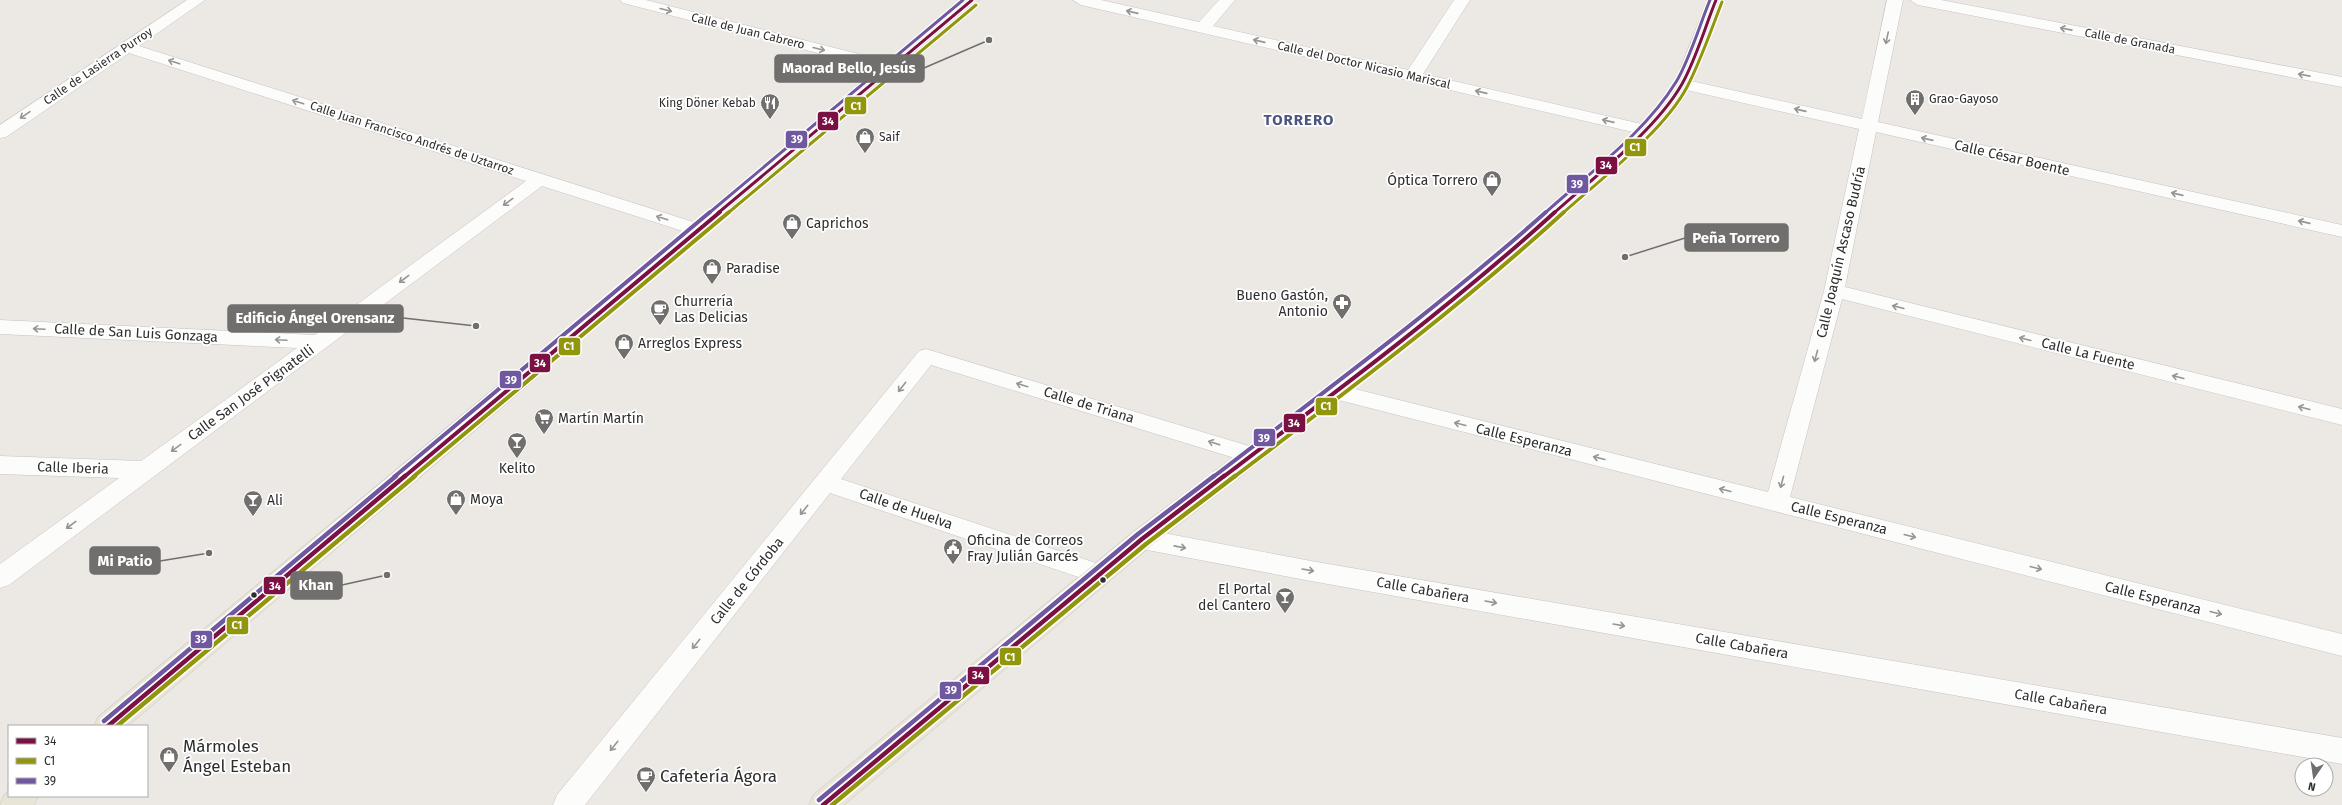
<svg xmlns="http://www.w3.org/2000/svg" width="2342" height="805" font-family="'Fira Sans',sans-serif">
	<rect width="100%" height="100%" fill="#ece8e4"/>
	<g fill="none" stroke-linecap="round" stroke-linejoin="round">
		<g stroke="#c5c4c5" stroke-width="1">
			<g id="minor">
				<path d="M 187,0 L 205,0 L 139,46 L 706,226 L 709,230 L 706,234 L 699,236 L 692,234 L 542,186 L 9,585 L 0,588 L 0,564 L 119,478 L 0,474 L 0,456 L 141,461 L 297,348 L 0,334 L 0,320 L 315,335 L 526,181 L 129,53 L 6,137 L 0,138 L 0,125 Z"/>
				<path d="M 620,0 L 646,0 L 898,64 L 900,67 L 898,70 L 892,72 L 623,3 Z"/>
				<path d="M 1073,0 L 1101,0 L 1199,22 L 1219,0 L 1235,0 L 1213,26 L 1408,70 L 1454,0 L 1470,0 L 1423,74 L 1646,125 L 1652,126 L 1655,130 L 1652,134 L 1646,135 L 1081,5 Z"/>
				<path d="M 1887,0 L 1903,0 L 1878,122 L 2342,225 L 2342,237 L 1876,132 L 1845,287 L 2342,409 L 2342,425 L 1842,299 L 1790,497 L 2342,634 L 2342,656 L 1327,397 L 1324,392 L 1327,387 L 1335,384 L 1768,492 L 1824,291 L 1859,129 L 1682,89 L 1676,88 L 1674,84 L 1676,80 L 1682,79 L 1862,119 Z"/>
				<path d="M 1910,0 L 1941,0 L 2342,77 L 2342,87 L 1918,5 Z"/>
				<path d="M 926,349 L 1259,449 L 1262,455 L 1259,461 L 1251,463 L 931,365 L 841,479 L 1108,567 L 1111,574 L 1108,581 L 1099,584 L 830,493 L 585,805 L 553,805 L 557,795 L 919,351 Z"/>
				<path d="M 1142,529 L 1311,561 L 2342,738 L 2342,764 L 1311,581 L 1142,549 L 1133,546 L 1130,539 L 1133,532 Z"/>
			</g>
		</g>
		<g stroke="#c6c5c4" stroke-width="1">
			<g id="major">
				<path d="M 963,0 L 980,0 L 128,726 L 94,726 L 98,717 Z"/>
				<path d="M 1708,0 L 1724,0 L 1690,84 L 1673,110 L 1652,134 L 1522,252 L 1343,397 L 1151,546 L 844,805 L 809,805 L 813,795 L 1133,532 L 1327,387 L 1508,244 L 1640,126 L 1661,102 L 1674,84 Z"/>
				<path d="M 9,791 L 9,796 L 38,796 L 34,805 L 0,805 L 4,795 Z"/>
			</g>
		</g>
		<use href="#minor" fill="#fcfcfb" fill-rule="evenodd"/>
		<use href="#major" fill="#e8e4d6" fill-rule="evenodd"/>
		<g stroke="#fff" stroke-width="5.5">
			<g id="bus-1-far2">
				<path d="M 718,213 L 972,0"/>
				<path d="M 1554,213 C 1594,177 1656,130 1682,84 C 1696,59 1705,27 1716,0"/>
			</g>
		</g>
		<g stroke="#fff" stroke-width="7">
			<g id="bus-1-far1">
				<path d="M 404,477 L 720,212"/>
				<path d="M 1223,477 C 1336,392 1450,307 1555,212"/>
			</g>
		</g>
		<g stroke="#fff" stroke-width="8">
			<g id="bus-1">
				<path d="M 108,726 L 405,476"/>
				<path d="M 823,805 L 1142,539 L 1224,476"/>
			</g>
		</g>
		<g stroke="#fff" stroke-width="5.5">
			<g id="bus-2-far2">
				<path d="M 728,213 L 976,5"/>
				<path d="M 1563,213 C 1601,179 1664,131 1687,87 C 1701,60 1711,30 1722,2"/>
			</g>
		</g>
		<g stroke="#fff" stroke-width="7">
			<g id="bus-2-far1">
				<path d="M 413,477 L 729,212"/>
				<path d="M 1234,477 C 1346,392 1460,307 1564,212"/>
			</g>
		</g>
		<g stroke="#fff" stroke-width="8">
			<g id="bus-2">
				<path d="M 117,726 L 415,476"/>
				<path d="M 832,805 L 1146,544 L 1235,476"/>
			</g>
		</g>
		<g stroke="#fff" stroke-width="5.5">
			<g id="bus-3-far2">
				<path d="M 709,213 L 963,0"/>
				<path d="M 1545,213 C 1589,173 1645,133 1676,82 C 1689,61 1700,24 1710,0"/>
			</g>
		</g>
		<g stroke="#fff" stroke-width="7">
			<g id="bus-3-far1">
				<path d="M 394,477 L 710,212"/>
				<path d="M 1213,477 C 1325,391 1440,306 1546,212"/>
			</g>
		</g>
		<g stroke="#fff" stroke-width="8">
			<g id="bus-3">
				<path d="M 104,721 L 396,476"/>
				<path d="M 819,800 L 1138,534 L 1214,476"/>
			</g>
		</g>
		<use href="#bus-1-far2" stroke="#7a1142" stroke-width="3"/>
		<use href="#bus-1-far1" stroke="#7a1142" stroke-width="4"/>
		<use href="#bus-1" stroke="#7a1142" stroke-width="4.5"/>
		<use href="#bus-2-far2" stroke="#91960c" stroke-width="3"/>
		<use href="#bus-2-far1" stroke="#91960c" stroke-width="4"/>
		<use href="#bus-2" stroke="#91960c" stroke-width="4.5"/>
		<use href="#bus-3-far2" stroke="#6f58a0" stroke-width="3"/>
		<use href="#bus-3-far1" stroke="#6f58a0" stroke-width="4"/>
		<use href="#bus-3" stroke="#6f58a0" stroke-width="4.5"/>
	</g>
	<defs><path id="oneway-shaft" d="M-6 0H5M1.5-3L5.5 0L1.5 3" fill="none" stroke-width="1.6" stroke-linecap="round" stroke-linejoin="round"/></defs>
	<g stroke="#959594">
		<use href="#oneway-shaft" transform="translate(666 10) rotate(14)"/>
		<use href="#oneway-shaft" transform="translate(1132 12) rotate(-167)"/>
		<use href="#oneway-shaft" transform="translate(2066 29) rotate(-169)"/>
		<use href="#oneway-shaft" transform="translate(1887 38) rotate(102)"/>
		<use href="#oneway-shaft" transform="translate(1259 41) rotate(-167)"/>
		<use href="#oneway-shaft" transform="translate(819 49) rotate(14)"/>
		<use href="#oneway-shaft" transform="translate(174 62) rotate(-162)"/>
		<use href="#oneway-shaft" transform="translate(2304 75) rotate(-169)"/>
		<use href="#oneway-shaft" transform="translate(1481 92) rotate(-167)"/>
		<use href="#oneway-shaft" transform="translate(298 102) rotate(-162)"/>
		<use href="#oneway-shaft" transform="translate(1800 110) rotate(-167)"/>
		<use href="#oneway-shaft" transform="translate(25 115) rotate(146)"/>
		<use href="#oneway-shaft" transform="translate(1608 121) rotate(-167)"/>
		<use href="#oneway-shaft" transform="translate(1927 139) rotate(-167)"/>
		<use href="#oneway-shaft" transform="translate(2177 194) rotate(-167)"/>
		<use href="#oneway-shaft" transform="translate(508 202) rotate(143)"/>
		<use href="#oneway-shaft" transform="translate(662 218) rotate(-162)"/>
		<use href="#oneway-shaft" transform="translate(2304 222) rotate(-167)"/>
		<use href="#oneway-shaft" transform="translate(404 279) rotate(143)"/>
		<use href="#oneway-shaft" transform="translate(1898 307) rotate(-166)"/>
		<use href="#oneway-shaft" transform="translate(39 329) rotate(-177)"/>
		<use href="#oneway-shaft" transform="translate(2025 339) rotate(-166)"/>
		<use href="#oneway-shaft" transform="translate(281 340) rotate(-177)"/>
		<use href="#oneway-shaft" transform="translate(1816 356) rotate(105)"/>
		<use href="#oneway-shaft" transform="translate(2178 377) rotate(-166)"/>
		<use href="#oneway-shaft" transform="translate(1022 385) rotate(-163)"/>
		<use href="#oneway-shaft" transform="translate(902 387) rotate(128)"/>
		<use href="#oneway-shaft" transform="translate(2304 408) rotate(-166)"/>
		<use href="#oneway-shaft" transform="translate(1460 424) rotate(-166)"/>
		<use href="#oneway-shaft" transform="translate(1214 443) rotate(-162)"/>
		<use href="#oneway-shaft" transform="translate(176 448) rotate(144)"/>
		<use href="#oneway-shaft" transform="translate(1599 458) rotate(-166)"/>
		<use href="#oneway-shaft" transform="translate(1782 482) rotate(105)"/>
		<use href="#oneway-shaft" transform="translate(1725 490) rotate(-166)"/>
		<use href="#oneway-shaft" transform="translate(804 510) rotate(129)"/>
		<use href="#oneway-shaft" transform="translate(71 525) rotate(143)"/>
		<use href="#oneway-shaft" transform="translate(1910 536) rotate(14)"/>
		<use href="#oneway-shaft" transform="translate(1180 547) rotate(11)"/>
		<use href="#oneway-shaft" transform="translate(2036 568) rotate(14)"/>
		<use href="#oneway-shaft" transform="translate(1308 570) rotate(10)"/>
		<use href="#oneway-shaft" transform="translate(1491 602) rotate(10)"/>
		<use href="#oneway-shaft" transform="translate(2216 613) rotate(14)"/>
		<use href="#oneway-shaft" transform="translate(1619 625) rotate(10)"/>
		<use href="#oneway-shaft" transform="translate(696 644) rotate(129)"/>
		<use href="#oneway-shaft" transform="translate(614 746) rotate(129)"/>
	</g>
	<defs>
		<g id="building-pin" transform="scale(1)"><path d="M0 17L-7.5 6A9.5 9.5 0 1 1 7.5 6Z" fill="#706f6e" stroke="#fff"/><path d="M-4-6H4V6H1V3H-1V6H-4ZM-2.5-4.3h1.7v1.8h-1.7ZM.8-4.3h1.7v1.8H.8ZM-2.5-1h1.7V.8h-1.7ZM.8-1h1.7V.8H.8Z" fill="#fff"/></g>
		<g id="restaurant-pin" transform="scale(1)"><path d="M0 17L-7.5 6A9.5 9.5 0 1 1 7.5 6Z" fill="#706f6e" stroke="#fff"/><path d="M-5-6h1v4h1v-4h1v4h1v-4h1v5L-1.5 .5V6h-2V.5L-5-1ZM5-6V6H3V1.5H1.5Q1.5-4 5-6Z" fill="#fff"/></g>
		<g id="shop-pin" transform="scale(1)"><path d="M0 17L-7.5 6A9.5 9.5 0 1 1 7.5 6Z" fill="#706f6e" stroke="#fff"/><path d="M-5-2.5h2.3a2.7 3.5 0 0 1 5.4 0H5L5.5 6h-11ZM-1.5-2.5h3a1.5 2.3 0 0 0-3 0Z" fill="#fff"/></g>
		<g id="pharmacy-pin" transform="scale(1)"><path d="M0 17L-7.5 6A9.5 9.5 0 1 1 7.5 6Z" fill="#706f6e" stroke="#fff"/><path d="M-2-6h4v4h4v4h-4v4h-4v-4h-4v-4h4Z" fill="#fff"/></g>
		<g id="cafe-pin" transform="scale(1)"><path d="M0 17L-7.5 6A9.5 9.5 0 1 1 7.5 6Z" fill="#706f6e" stroke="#fff"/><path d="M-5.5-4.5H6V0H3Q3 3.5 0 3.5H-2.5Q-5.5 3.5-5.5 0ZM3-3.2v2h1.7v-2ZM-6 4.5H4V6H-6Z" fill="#fff"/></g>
		<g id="supermarket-pin" transform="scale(1)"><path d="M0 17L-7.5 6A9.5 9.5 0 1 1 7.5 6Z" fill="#706f6e" stroke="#fff"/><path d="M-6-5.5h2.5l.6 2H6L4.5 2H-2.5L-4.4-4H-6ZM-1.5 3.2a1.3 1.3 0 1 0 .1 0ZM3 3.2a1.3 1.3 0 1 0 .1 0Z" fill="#fff"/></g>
		<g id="bar-pin" transform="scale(1)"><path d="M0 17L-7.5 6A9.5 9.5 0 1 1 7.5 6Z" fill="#706f6e" stroke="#fff"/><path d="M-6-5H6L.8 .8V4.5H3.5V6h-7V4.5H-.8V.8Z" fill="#fff"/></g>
		<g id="civic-pin" transform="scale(1)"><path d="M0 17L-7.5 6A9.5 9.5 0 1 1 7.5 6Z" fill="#706f6e" stroke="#fff"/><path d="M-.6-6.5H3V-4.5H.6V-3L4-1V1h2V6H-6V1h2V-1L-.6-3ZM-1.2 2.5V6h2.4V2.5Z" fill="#fff"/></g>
	</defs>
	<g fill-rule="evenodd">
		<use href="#building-pin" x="1915" y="99"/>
		<use href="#restaurant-pin" x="770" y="103"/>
		<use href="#shop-pin" x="865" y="137"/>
		<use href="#shop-pin" x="1492" y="180"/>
		<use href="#shop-pin" x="792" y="223"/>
		<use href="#shop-pin" x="712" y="268"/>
		<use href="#pharmacy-pin" x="1342" y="303"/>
		<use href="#cafe-pin" x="660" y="309"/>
		<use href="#shop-pin" x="624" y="343"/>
		<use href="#supermarket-pin" x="544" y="418"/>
		<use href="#bar-pin" x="517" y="442"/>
		<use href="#shop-pin" x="456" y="499"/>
		<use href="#bar-pin" x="253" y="500"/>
		<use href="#civic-pin" x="953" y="548"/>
		<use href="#bar-pin" x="1285" y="597"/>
		<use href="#shop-pin" x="169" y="756"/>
		<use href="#cafe-pin" x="646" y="776"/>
	</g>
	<g fill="#2e2e2e" stroke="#fff" stroke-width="1.5">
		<circle cx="1103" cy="580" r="3.5"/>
		<circle cx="254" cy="595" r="3.5"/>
	</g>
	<g text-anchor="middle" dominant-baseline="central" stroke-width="3.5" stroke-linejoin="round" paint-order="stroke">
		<g font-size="12" fill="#2e2e2e" stroke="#fff">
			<text transform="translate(748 31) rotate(14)">Calle de Juan Cabrero</text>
			<text transform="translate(2130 41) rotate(11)">Calle de Granada</text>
			<text transform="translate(1364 65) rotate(13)">Calle del Doctor Nicasio Mariscal</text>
			<text transform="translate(98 66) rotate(-34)">Calle de Lasierra Purroy</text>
			<text transform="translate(412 138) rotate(18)">Calle Juan Francisco Andrés de Uztarroz</text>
		</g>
		<g font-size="12" fill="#2e2e2e" stroke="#fff" text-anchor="start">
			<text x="1929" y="99">Grao-Gayoso</text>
			<text x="756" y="103" text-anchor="end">King Döner Kebab</text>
			<text x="879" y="137">Saif</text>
		</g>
		<g font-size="14" fill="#2e2e2e" stroke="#fff">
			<text transform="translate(2012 158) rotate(13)">Calle César Boente</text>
			<text transform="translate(1841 252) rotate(-77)">Calle Joaquín Ascaso Budría</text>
			<text transform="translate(136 333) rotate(3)">Calle de San Luis Gonzaga</text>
			<text transform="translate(2088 354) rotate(14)">Calle La Fuente</text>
			<text transform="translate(251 393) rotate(-36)">Calle San José Pignatelli</text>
			<text transform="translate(1089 405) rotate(17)">Calle de Triana</text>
			<text transform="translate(1524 440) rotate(14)">Calle Esperanza</text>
			<text transform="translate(73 468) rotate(2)">Calle Iberia</text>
			<text transform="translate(906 509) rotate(19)">Calle de Huelva</text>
			<text transform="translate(1839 518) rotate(14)">Calle Esperanza</text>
			<text transform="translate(747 581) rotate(-51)">Calle de Córdoba</text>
			<text transform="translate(1423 590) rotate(10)">Calle Cabañera</text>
			<text transform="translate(2153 598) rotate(14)">Calle Esperanza</text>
			<text transform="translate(1742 646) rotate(10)">Calle Cabañera</text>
			<text transform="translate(2061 702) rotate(10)">Calle Cabañera</text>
		</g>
		<g font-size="14" fill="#2e2e2e" stroke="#fff" text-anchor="start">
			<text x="1478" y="180" text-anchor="end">Óptica Torrero</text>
			<text x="806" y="223">Caprichos</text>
			<text x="726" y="268">Paradise</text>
			<text x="1328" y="295" text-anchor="end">Bueno Gastón,<tspan x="1328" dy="16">Antonio</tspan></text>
			<text x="674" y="301">Churrería<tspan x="674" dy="16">Las Delicias</tspan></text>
			<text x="638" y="343">Arreglos Express</text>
			<text x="558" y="418">Martín Martín</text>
			<text x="517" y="468" text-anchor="middle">Kelito</text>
			<text x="470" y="499">Moya</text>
			<text x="267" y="500">Ali</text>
			<text x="967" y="540">Oficina de Correos<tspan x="967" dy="16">Fray Julián Garcés</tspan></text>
			<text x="1271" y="589" text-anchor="end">El Portal<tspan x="1271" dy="16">del Cantero</tspan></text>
		</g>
		<g font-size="15" font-weight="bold" letter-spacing="1" fill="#4d5680" stroke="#fff">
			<text x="1299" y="120">TORRERO</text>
		</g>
		<g font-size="17" fill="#2e2e2e" stroke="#fff" text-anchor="start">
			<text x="183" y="746">Mármoles<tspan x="183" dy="20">Ángel Esteban</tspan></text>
			<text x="660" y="776">Cafetería Ágora</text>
		</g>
	</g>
	<path fill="none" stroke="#706f6e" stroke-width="1.5" d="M989 40L924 68M1625 257L1685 238M476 326L403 318M209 553L160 561M387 575L342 585"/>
	<g fill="#706f6e" stroke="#fff" stroke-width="1.5">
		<circle cx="989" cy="40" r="4"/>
		<circle cx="1625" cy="257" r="4"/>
		<circle cx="476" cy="326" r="4"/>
		<circle cx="209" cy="553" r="4"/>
		<circle cx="387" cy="575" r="4"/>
	</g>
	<g fill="#706f6e" stroke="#706f6e" stroke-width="1.5">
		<rect x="775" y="55" width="149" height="27" rx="4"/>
		<rect x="1685" y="224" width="103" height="27" rx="4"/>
		<rect x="228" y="305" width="175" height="27" rx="4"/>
		<rect x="90" y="547" width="70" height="27" rx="4"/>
		<rect x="291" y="572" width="51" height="27" rx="4"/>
	</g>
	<g font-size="15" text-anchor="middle" font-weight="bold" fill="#fff">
		<text x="849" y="73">Maorad Bello, Jesús</text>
		<text x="1736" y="243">Peña Torrero</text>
		<text x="315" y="323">Edificio Ángel Orensanz</text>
		<text x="125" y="566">Mi Patio</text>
		<text x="316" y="590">Khan</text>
	</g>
	<g stroke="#fff" stroke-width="1.5">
		<rect x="844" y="96" width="23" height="19" rx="4" fill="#91960c"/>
		<rect x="817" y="111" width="22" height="20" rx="4" fill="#7a1142"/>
		<rect x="785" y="130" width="23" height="19" rx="4" fill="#6f58a0"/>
		<rect x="1624" y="138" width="23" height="19" rx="4" fill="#91960c"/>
		<rect x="1595" y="156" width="23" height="19" rx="4" fill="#7a1142"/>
		<rect x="1566" y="174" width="23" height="20" rx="4" fill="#6f58a0"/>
		<rect x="558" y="337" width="23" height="19" rx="4" fill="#91960c"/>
		<rect x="529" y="353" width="22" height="20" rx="4" fill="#7a1142"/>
		<rect x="499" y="370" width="23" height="19" rx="4" fill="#6f58a0"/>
		<rect x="1315" y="397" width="23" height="19" rx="4" fill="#91960c"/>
		<rect x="1283" y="413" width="23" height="20" rx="4" fill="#7a1142"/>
		<rect x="1253" y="428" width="23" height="19" rx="4" fill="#6f58a0"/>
		<rect x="263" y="576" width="23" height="19" rx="4" fill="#7a1142"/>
		<rect x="226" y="616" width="23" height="19" rx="4" fill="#91960c"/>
		<rect x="190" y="630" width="23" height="19" rx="4" fill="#6f58a0"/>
		<rect x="999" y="647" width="23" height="19" rx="4" fill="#91960c"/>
		<rect x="967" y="666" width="23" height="19" rx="4" fill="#7a1142"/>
		<rect x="939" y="681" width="23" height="19" rx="4" fill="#6f58a0"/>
	</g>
	<g font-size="11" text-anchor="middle" font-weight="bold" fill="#fff">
		<text x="856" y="110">C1</text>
		<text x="828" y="125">34</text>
		<text x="797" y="143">39</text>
		<text x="1635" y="151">C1</text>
		<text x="1606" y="169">34</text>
		<text x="1577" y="188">39</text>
		<text x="569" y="350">C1</text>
		<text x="540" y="367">34</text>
		<text x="511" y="384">39</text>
		<text x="1326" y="410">C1</text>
		<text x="1294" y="427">34</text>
		<text x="1264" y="442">39</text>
		<text x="275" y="590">34</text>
		<text x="237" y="629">C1</text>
		<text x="201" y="643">39</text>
		<text x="1010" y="661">C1</text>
		<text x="978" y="679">34</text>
		<text x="951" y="694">39</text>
	</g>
	<rect x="8" y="725" width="140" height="72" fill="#ffffff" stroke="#ababab"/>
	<rect x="16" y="738" width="20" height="6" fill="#7a1142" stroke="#ababab"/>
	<text x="44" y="745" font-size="12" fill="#2e2e2e">34</text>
	<rect x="16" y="758" width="20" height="6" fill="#91960c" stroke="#ababab"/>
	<text x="44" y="765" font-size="12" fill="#2e2e2e">C1</text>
	<rect x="16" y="778" width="20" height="6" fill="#6f58a0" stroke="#ababab"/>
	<text x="44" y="785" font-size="12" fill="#2e2e2e">39</text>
	<g transform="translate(2314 777) rotate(193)"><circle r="19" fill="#ffffff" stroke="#ababab"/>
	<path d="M0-3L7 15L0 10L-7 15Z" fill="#706f6e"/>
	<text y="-6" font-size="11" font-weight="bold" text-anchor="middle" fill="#2e2e2e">N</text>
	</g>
</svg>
